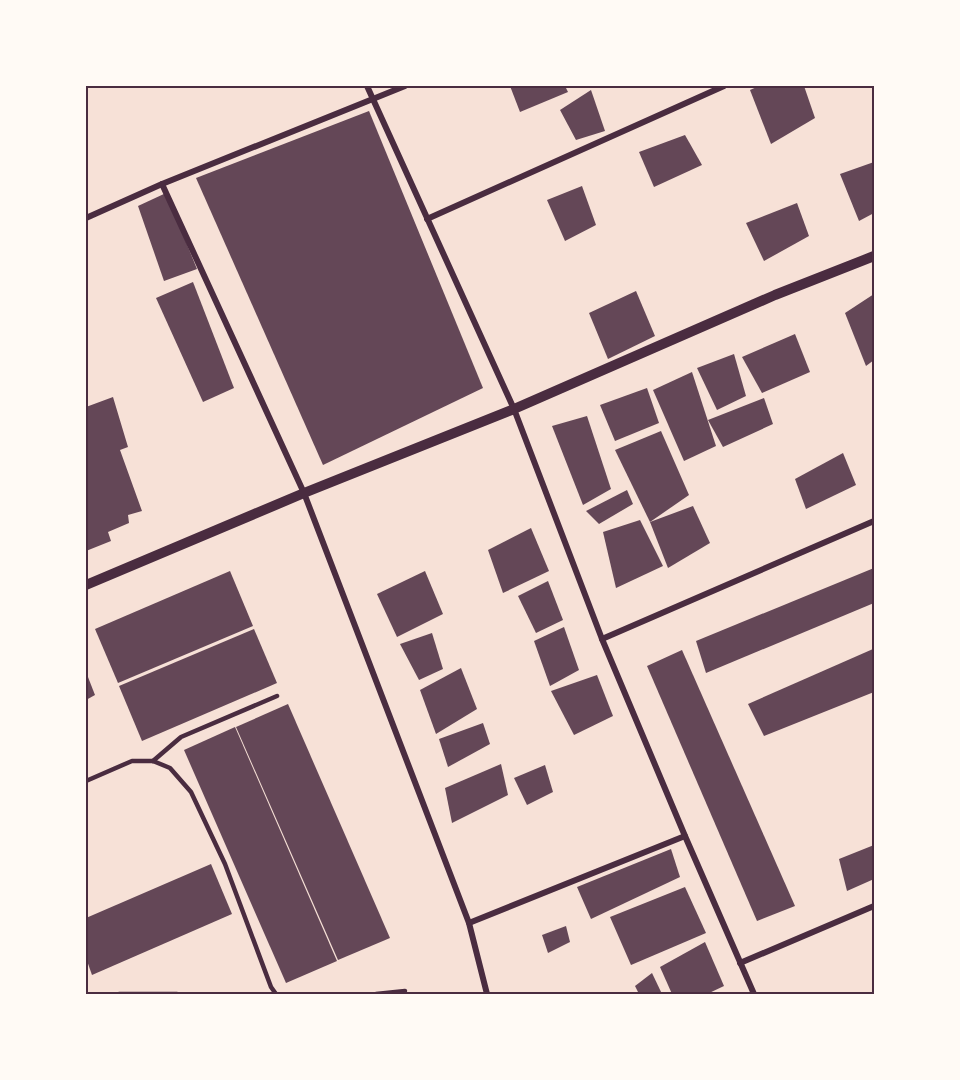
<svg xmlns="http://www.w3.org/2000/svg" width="960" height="1080" font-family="'Asap Condensed',sans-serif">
	<rect width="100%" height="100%" fill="#f7e1d7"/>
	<g fill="#644757">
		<path d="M 510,86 L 565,86 L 568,92 L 520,112 Z"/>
		<path d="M 759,86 L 804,86 L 815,118 L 771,144 L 750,90 Z"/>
		<path d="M 591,90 L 605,131 L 576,140 L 560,110 Z"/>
		<path d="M 369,111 L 483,388 L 323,465 L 196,178 Z"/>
		<path d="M 685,135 L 702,165 L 654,187 L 639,152 Z"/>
		<path d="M 874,162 L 874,213 L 859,221 L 840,174 Z"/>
		<path d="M 582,186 L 596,225 L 565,241 L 547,200 Z"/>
		<path d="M 166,193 L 197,269 L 164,281 L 138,206 Z"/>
		<path d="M 797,203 L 809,236 L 764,261 L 746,223 Z"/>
		<path d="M 193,282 L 234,388 L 203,402 L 156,298 Z"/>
		<path d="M 636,291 L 655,336 L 608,359 L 589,313 Z"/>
		<path d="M 874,294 L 874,360 L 866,366 L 845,313 Z"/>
		<path d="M 795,334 L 810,372 L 762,393 L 742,357 Z"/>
		<path d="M 734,354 L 746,396 L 717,410 L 697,368 Z"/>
		<path d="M 692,372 L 716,446 L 684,461 L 653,390 Z"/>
		<path d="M 647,388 L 659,423 L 615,441 L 600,405 Z"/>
		<path d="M 113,397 L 128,447 L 120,450 L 142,511 L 128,515 L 129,523 L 108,532 L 111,541 L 86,551 L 86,407 Z"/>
		<path d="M 764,398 L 773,424 L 723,447 L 708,420 Z"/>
		<path d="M 587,416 L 611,489 L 583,505 L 552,426 Z"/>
		<path d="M 661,431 L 689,495 L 650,522 L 615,450 Z"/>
		<path d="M 843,453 L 856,485 L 806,509 L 795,479 Z"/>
		<path d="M 627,490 L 633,504 L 599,524 L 586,511 Z"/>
		<path d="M 693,506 L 710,543 L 668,568 L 650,522 Z"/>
		<path d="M 640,520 L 663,566 L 616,588 L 603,532 Z"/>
		<path d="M 531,528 L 549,571 L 503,593 L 488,550 Z"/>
		<path d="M 874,568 L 874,603 L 706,673 L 696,641 Z"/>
		<path d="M 230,571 L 253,626 L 118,683 L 95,629 Z"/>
		<path d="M 425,571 L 443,614 L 397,637 L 377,594 Z"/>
		<path d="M 548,581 L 563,620 L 536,633 L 518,596 Z"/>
		<path d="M 564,627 L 579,670 L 550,686 L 534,641 Z"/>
		<path d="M 254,629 L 277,683 L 142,741 L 119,686 Z"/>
		<path d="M 432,633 L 443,669 L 419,680 L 400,644 Z"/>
		<path d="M 873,649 L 874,692 L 764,736 L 748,704 Z"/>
		<path d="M 682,650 L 795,906 L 757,921 L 647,666 Z"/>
		<path d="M 461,668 L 477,709 L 436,734 L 420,690 Z"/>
		<path d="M 86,672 L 95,695 L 86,700 Z"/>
		<path d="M 597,675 L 613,716 L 574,735 L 551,691 Z"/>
		<path d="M 288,704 L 390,938 L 338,960 L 236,727 Z"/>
		<path d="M 483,723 L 490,744 L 448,767 L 439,739 Z"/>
		<path d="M 235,727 L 337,961 L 286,983 L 184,750 Z"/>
		<path d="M 501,764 L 508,795 L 452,823 L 445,788 Z"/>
		<path d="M 545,765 L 553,792 L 527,805 L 514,778 Z"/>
		<path d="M 874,845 L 874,879 L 847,891 L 839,859 Z"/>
		<path d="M 671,849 L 680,877 L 591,919 L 577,887 Z"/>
		<path d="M 211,864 L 232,914 L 92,975 L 86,958 L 86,918 Z"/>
		<path d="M 685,887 L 706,933 L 631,965 L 610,917 Z"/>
		<path d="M 566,926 L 570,942 L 548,953 L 542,935 Z"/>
		<path d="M 705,942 L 724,986 L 707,994 L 672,994 L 660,967 Z"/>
		<path d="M 652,973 L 662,994 L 639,994 L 635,986 Z"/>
	</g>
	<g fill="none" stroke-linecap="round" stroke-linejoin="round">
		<g stroke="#4a2c40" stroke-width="4.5">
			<path d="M 153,761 L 181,737 L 277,696"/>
			<path d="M 86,781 L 132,761 L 153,761 L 170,768 L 191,792 L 225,864 L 271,987 L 276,994"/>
			<path d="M 119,994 L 177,994"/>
			<path d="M 376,994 L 405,991"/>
		</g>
		<g stroke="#4a2c40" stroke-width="6">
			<path d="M 367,86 L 514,409 L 602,639 L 685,836 L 754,994"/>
			<path d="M 162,184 L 304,493 L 469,923 L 487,994"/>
			<path d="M 86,218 L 162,184 L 405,86"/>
			<path d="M 427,219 L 724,86"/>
			<path d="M 602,639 L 874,521"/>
			<path d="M 469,923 L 685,836"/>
			<path d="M 740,963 L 874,906"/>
		</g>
		<path stroke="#4a2c40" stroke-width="10" d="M 86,585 L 304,493 L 514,409 L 775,295 L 874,256"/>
	</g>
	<rect width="960" height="1080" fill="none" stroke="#fffaf5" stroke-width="174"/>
	<rect x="87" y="87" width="786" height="906" fill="none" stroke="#4a2c40" stroke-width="2"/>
</svg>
